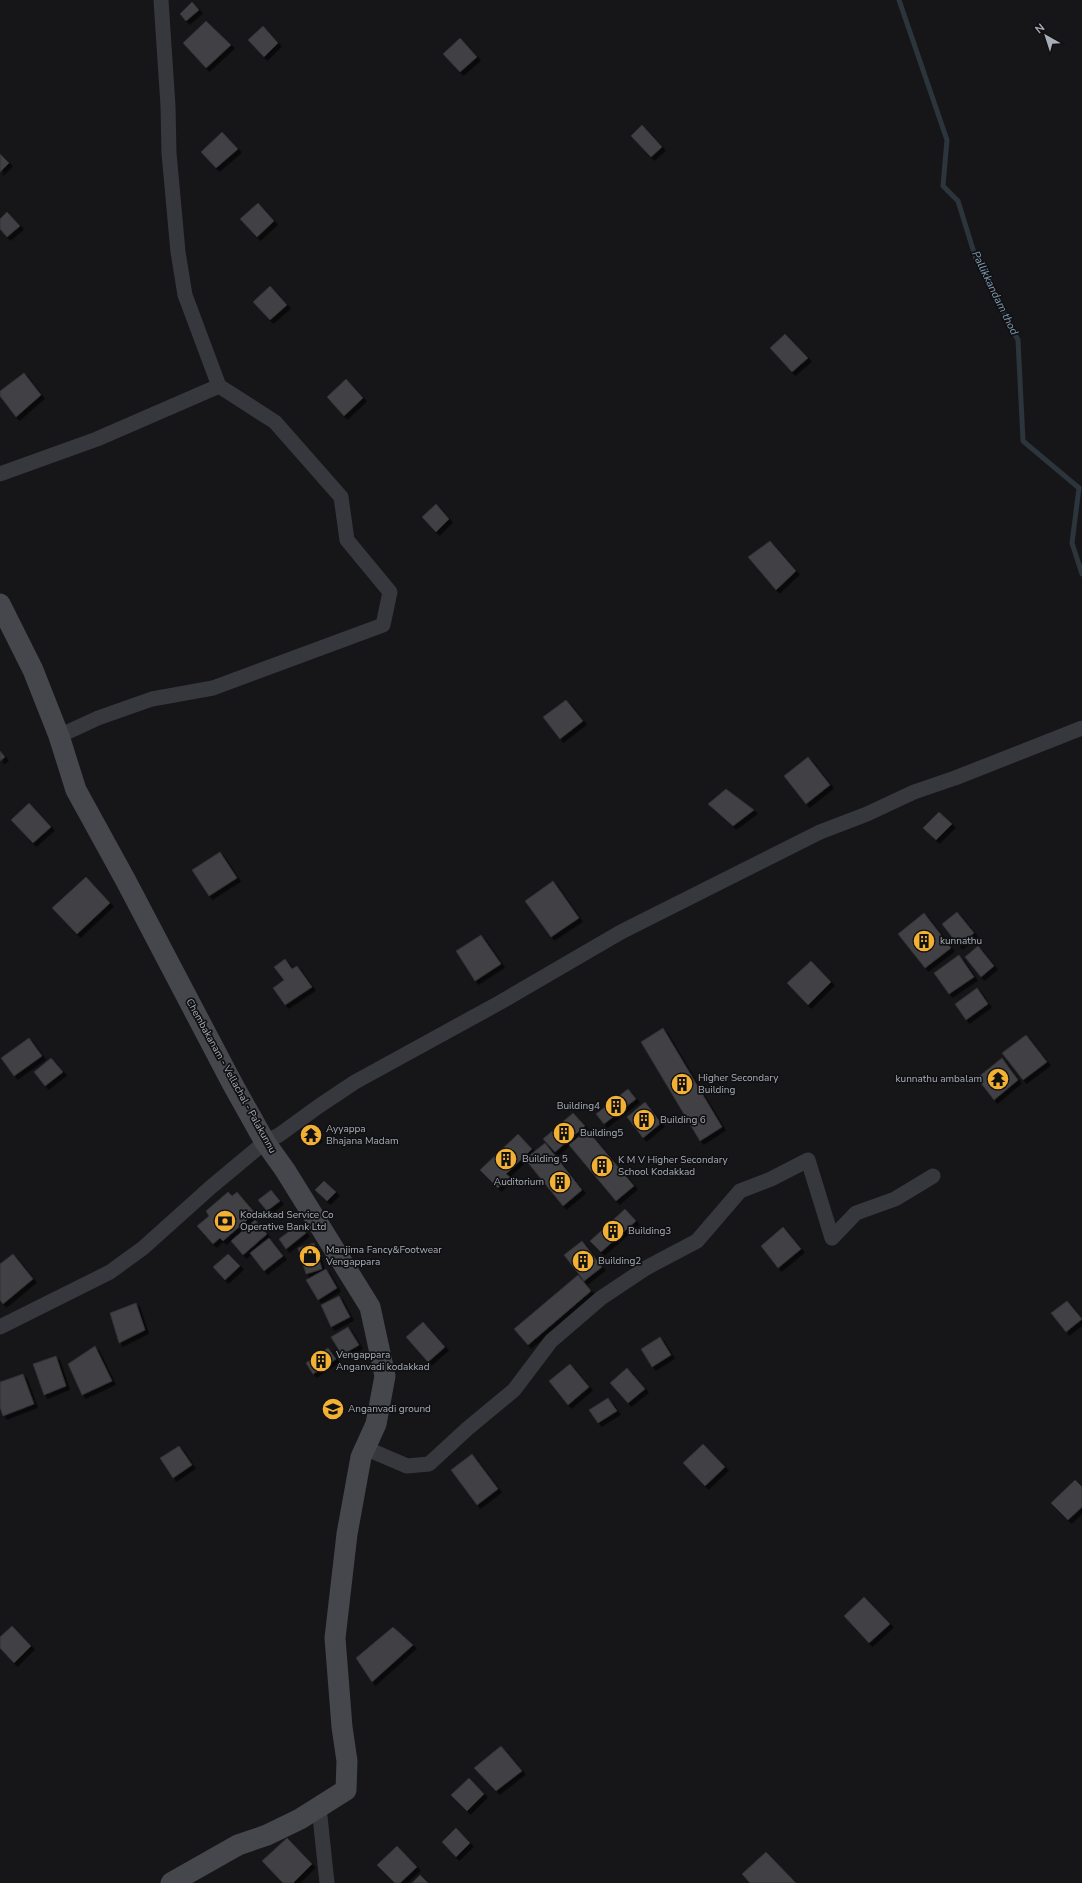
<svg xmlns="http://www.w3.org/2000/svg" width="1082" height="1883" font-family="'Nunito Sans',sans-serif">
	<defs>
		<filter id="shadow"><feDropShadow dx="3.5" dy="3.5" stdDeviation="0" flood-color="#0009"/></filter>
	</defs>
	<rect width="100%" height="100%" fill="#161618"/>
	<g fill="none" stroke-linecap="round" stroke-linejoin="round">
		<path stroke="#2c353c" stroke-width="5" d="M 899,0 L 947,140 L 943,186 L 958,201 L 976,259 L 1018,340 L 1023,441 L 1079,488 L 1072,543 L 1082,574"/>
	</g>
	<g fill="#404145" stroke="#303034" filter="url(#shadow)">
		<path d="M 192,2 L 199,10 L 186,21 L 180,14 Z"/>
		<path d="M 206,21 L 231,45 L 206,68 L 183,43 Z"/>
		<path d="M 263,26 L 278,43 L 264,57 L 248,40 Z"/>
		<path d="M 460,38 L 477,57 L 460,72 L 443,54 Z"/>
		<path d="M 642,125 L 662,147 L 651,157 L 631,136 Z"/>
		<path d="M 222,132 L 238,149 L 216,168 L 201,152 Z"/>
		<path d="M 0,154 L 9,163 L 0,172 Z"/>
		<path d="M 258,203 L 274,221 L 257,237 L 240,219 Z"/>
		<path d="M 7,212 L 20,226 L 7,237 L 0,229 L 0,219 Z"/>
		<path d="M 270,286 L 287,305 L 270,320 L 253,302 Z"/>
		<path d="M 785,334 L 808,358 L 792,372 L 770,348 Z"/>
		<path d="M 24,373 L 41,395 L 16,417 L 0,396 L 0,391 Z"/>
		<path d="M 346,379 L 363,398 L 344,416 L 327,397 Z"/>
		<path d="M 436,504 L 449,519 L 436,532 L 422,517 Z"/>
		<path d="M 770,541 L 796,571 L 776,590 L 748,557 Z"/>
		<path d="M 566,700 L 583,721 L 560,739 L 543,717 Z"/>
		<path d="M 0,751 L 5,757 L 0,761 Z"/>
		<path d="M 808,757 L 830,785 L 806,804 L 784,776 Z"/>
		<path d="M 726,789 L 754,810 L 733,826 L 708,804 Z"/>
		<path d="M 29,803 L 51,827 L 33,843 L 11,820 Z"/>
		<path d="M 939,812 L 952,824 L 936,840 L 923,828 Z"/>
		<path d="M 220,852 L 237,878 L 209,896 L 192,870 Z"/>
		<path d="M 86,877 L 110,903 L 77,934 L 52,908 Z"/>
		<path d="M 553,881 L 579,918 L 551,937 L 525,901 Z"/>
		<path d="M 957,912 L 974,933 L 959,946 L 942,924 Z"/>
		<path d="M 924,913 L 951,948 L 925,968 L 898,934 Z"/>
		<path d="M 481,935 L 501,964 L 475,981 L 456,951 Z"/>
		<path d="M 978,946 L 994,966 L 981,977 L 965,957 Z"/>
		<path d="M 959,955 L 974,977 L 949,994 L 934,973 Z"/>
		<path d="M 285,959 L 292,969 L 297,966 L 312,987 L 285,1005 L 273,988 L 284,980 L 274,967 Z"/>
		<path d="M 811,961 L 831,982 L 808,1005 L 787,983 Z"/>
		<path d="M 977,988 L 988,1004 L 966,1020 L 955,1004 Z"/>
		<path d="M 663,1028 L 722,1127 L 700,1141 L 641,1042 Z"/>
		<path d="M 1026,1035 L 1047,1062 L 1023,1080 L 1002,1053 Z"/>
		<path d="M 29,1038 L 42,1056 L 14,1076 L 1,1058 Z"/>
		<path d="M 51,1058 L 63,1072 L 45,1086 L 34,1072 Z"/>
		<path d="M 1002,1058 L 1018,1080 L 994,1100 L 977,1078 Z"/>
		<path d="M 628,1089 L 636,1099 L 604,1124 L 596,1114 Z"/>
		<path d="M 645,1102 L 661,1123 L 643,1138 L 627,1117 Z"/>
		<path d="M 573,1113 L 585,1126 L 555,1152 L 543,1139 Z"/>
		<path d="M 312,1125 L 319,1138 L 310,1143 L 303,1130 Z"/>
		<path d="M 587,1130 L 634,1186 L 616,1201 L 569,1145 Z"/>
		<path d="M 518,1134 L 532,1149 L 506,1174 L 510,1177 L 498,1188 L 480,1170 Z"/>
		<path d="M 545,1143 L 582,1190 L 563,1206 L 525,1159 Z"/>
		<path d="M 324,1181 L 336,1192 L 327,1201 L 315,1190 Z"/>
		<path d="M 271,1190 L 280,1201 L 267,1211 L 258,1200 Z"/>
		<path d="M 228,1192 L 232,1196 L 237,1192 L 255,1213 L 223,1241 L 220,1238 L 213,1244 L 197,1226 L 209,1216 L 206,1211 Z"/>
		<path d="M 625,1209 L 636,1221 L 601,1252 L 590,1241 Z"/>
		<path d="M 255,1220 L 267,1234 L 243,1255 L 231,1241 Z"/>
		<path d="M 299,1224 L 306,1233 L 286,1249 L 279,1239 Z"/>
		<path d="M 783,1227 L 801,1249 L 778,1268 L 761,1246 Z"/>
		<path d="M 269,1238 L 283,1256 L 264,1271 L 250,1253 Z"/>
		<path d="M 582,1241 L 602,1267 L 584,1281 L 564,1255 Z"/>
		<path d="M 314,1243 L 322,1269 L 306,1274 L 298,1248 Z"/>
		<path d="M 13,1254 L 33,1279 L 3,1304 L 0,1300 L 0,1264 Z"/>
		<path d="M 228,1254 L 240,1266 L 225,1280 L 213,1267 Z"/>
		<path d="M 326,1269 L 337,1288 L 318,1300 L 306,1280 Z"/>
		<path d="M 578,1275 L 591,1291 L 528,1345 L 514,1329 Z"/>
		<path d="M 339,1296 L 350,1317 L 331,1327 L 321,1305 Z"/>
		<path d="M 1067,1301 L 1082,1319 L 1066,1332 L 1051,1313 Z"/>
		<path d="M 136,1303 L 145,1330 L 119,1343 L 110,1313 Z"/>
		<path d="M 423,1322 L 445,1347 L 428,1362 L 406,1337 Z"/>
		<path d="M 348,1327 L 359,1345 L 342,1355 L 331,1337 Z"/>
		<path d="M 660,1337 L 671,1355 L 652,1367 L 641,1349 Z"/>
		<path d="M 95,1346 L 112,1381 L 82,1395 L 68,1364 Z"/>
		<path d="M 328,1348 L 336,1359 L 313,1374 L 306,1363 Z"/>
		<path d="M 56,1356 L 66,1386 L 44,1395 L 33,1364 Z"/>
		<path d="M 570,1364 L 589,1387 L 568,1405 L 549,1381 Z"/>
		<path d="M 627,1368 L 645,1389 L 628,1403 L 610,1383 Z"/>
		<path d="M 23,1374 L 34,1404 L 3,1416 L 0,1407 L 0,1382 Z"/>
		<path d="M 608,1398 L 617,1411 L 598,1423 L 589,1410 Z"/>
		<path d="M 703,1444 L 725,1467 L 705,1486 L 683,1463 Z"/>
		<path d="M 179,1446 L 192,1465 L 173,1478 L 160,1458 Z"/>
		<path d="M 472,1454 L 498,1489 L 477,1505 L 451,1470 Z"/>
		<path d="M 1075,1480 L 1082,1487 L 1082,1507 L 1068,1520 L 1051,1503 Z"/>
		<path d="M 864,1597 L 890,1624 L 869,1643 L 844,1616 Z"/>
		<path d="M 12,1626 L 31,1646 L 14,1663 L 0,1648 L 0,1637 Z"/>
		<path d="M 393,1627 L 413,1645 L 372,1682 L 356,1658 Z"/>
		<path d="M 501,1746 L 522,1771 L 496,1791 L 474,1768 Z"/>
		<path d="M 469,1778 L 484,1794 L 467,1811 L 451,1795 Z"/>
		<path d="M 456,1828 L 470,1843 L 456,1857 L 442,1842 Z"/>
		<path d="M 287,1838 L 312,1864 L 293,1883 L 283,1883 L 262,1861 Z"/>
		<path d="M 397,1846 L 417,1867 L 400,1883 L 395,1883 L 377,1865 Z"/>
		<path d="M 766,1852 L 796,1883 L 750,1883 L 742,1874 Z"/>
		<path d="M 420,1875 L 428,1883 L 412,1883 Z"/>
	</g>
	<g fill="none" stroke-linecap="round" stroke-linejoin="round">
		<g stroke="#37383d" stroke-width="15">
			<path d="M 0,474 L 97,439 L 219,386"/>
			<path d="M 59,736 L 98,718 L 152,699 L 213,688 L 383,625 L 390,592 L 347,540 L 341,497 L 275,422 L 219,386 L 185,295 L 178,252 L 169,153 L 168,106 L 161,0"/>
			<path d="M 0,1327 L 110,1272 L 143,1248 L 211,1187 L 265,1142 L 279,1135 L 319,1106 L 355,1082 L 499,1003 L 621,932 L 820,832 L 867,814 L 914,792 L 955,778 L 1082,728"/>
			<path d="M 365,1448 L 407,1466 L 429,1464 L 467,1429 L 514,1390 L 551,1341 L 601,1298 L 646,1268 L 697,1241 L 740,1191 L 771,1179 L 808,1160 L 832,1238 L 856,1213 L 895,1199 L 933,1176"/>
			<path d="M 319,1807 L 327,1883"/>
		</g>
		<path stroke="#45474d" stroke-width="21" d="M 0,604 L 33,670 L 59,736 L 76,790 L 126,881 L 232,1083 L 265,1142 L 285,1170 L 370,1307 L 385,1376 L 376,1424 L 361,1457 L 347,1534 L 335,1638 L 342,1727 L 347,1761 L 346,1790 L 300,1819 L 267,1835 L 238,1845 L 171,1883"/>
	</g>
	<defs>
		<g id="building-disc" transform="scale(1.15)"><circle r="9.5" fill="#f2b134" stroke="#111113"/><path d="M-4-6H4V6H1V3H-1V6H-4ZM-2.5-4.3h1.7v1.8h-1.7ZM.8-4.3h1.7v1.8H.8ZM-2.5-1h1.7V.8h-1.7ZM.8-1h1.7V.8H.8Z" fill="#111"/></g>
		<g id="temple-disc" transform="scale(1.15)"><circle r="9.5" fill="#f2b134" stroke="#111113"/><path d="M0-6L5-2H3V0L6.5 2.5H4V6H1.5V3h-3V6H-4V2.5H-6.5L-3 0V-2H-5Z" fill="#111"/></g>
		<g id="bank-disc" transform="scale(1.15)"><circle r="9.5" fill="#f2b134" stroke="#111113"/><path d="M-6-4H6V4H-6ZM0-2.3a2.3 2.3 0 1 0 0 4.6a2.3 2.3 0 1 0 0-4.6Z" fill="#111"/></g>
		<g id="shop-disc" transform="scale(1.15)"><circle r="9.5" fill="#f2b134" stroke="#111113"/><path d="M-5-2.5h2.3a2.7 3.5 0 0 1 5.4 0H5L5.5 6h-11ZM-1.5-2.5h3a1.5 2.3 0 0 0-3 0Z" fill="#111"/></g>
		<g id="school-disc" transform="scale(1.15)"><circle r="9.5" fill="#f2b134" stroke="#111113"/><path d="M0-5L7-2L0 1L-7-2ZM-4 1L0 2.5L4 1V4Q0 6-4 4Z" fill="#111"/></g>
	</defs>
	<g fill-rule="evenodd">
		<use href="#building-disc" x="924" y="941"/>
		<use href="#temple-disc" x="998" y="1079"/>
		<use href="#building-disc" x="682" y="1084"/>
		<use href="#building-disc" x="616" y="1106"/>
		<use href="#building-disc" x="644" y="1120"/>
		<use href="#building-disc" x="564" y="1133"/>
		<use href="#temple-disc" x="311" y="1135"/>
		<use href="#building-disc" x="506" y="1159"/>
		<use href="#building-disc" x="602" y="1166"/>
		<use href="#building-disc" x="560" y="1182"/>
		<use href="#bank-disc" x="225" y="1221"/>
		<use href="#building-disc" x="613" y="1231"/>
		<use href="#shop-disc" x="310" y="1256"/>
		<use href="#building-disc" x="583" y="1261"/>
		<use href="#building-disc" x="321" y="1361"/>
		<use href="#school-disc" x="333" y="1409"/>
	</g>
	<g text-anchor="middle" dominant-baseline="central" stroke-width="3.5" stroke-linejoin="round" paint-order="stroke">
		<g font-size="10" fill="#a8adb8" stroke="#111113" text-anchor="start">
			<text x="940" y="941">kunnathu</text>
			<text x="698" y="1078">Higher Secondary<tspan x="698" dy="12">Building</tspan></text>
			<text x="982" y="1079" text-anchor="end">kunnathu ambalam</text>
			<text x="600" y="1106" text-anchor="end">Building4</text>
			<text x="660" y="1120">Building 6</text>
			<text x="326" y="1129">Ayyappa<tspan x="326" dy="12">Bhajana Madam</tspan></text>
			<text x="580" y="1133">Building5</text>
			<text x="522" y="1159">Building 5</text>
			<text x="618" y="1160">K M V Higher Secondary<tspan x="618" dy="12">School Kodakkad</tspan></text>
			<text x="544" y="1182" text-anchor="end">Auditorium</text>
			<text x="240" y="1215">Kodakkad Service Co<tspan x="240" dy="12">Operative Bank Ltd</tspan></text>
			<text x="628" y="1231">Building3</text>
			<text x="326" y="1250">Manjima Fancy&amp;Footwear<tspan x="326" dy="12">Vengappara</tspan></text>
			<text x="598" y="1261">Building2</text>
			<text x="336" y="1355">Vengappara<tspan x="336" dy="12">Anganvadi kodakkad</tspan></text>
			<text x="348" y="1409">Anganvadi ground</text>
		</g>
		<g font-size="10" fill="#a8adb8" stroke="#111113">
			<text transform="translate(231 1076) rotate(61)">Chembakanam - Vellachal - Palakunnu</text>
		</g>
		<g font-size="11" font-style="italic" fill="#7f9bb3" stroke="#111113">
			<text transform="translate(995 293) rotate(64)">Pallikkandam thod</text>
		</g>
	</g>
	<g transform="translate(1046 36) rotate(321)" stroke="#111113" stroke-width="3" paint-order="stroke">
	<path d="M0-3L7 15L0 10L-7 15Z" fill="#a8adb8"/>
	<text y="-6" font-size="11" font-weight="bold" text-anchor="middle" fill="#a8adb8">N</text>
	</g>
</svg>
